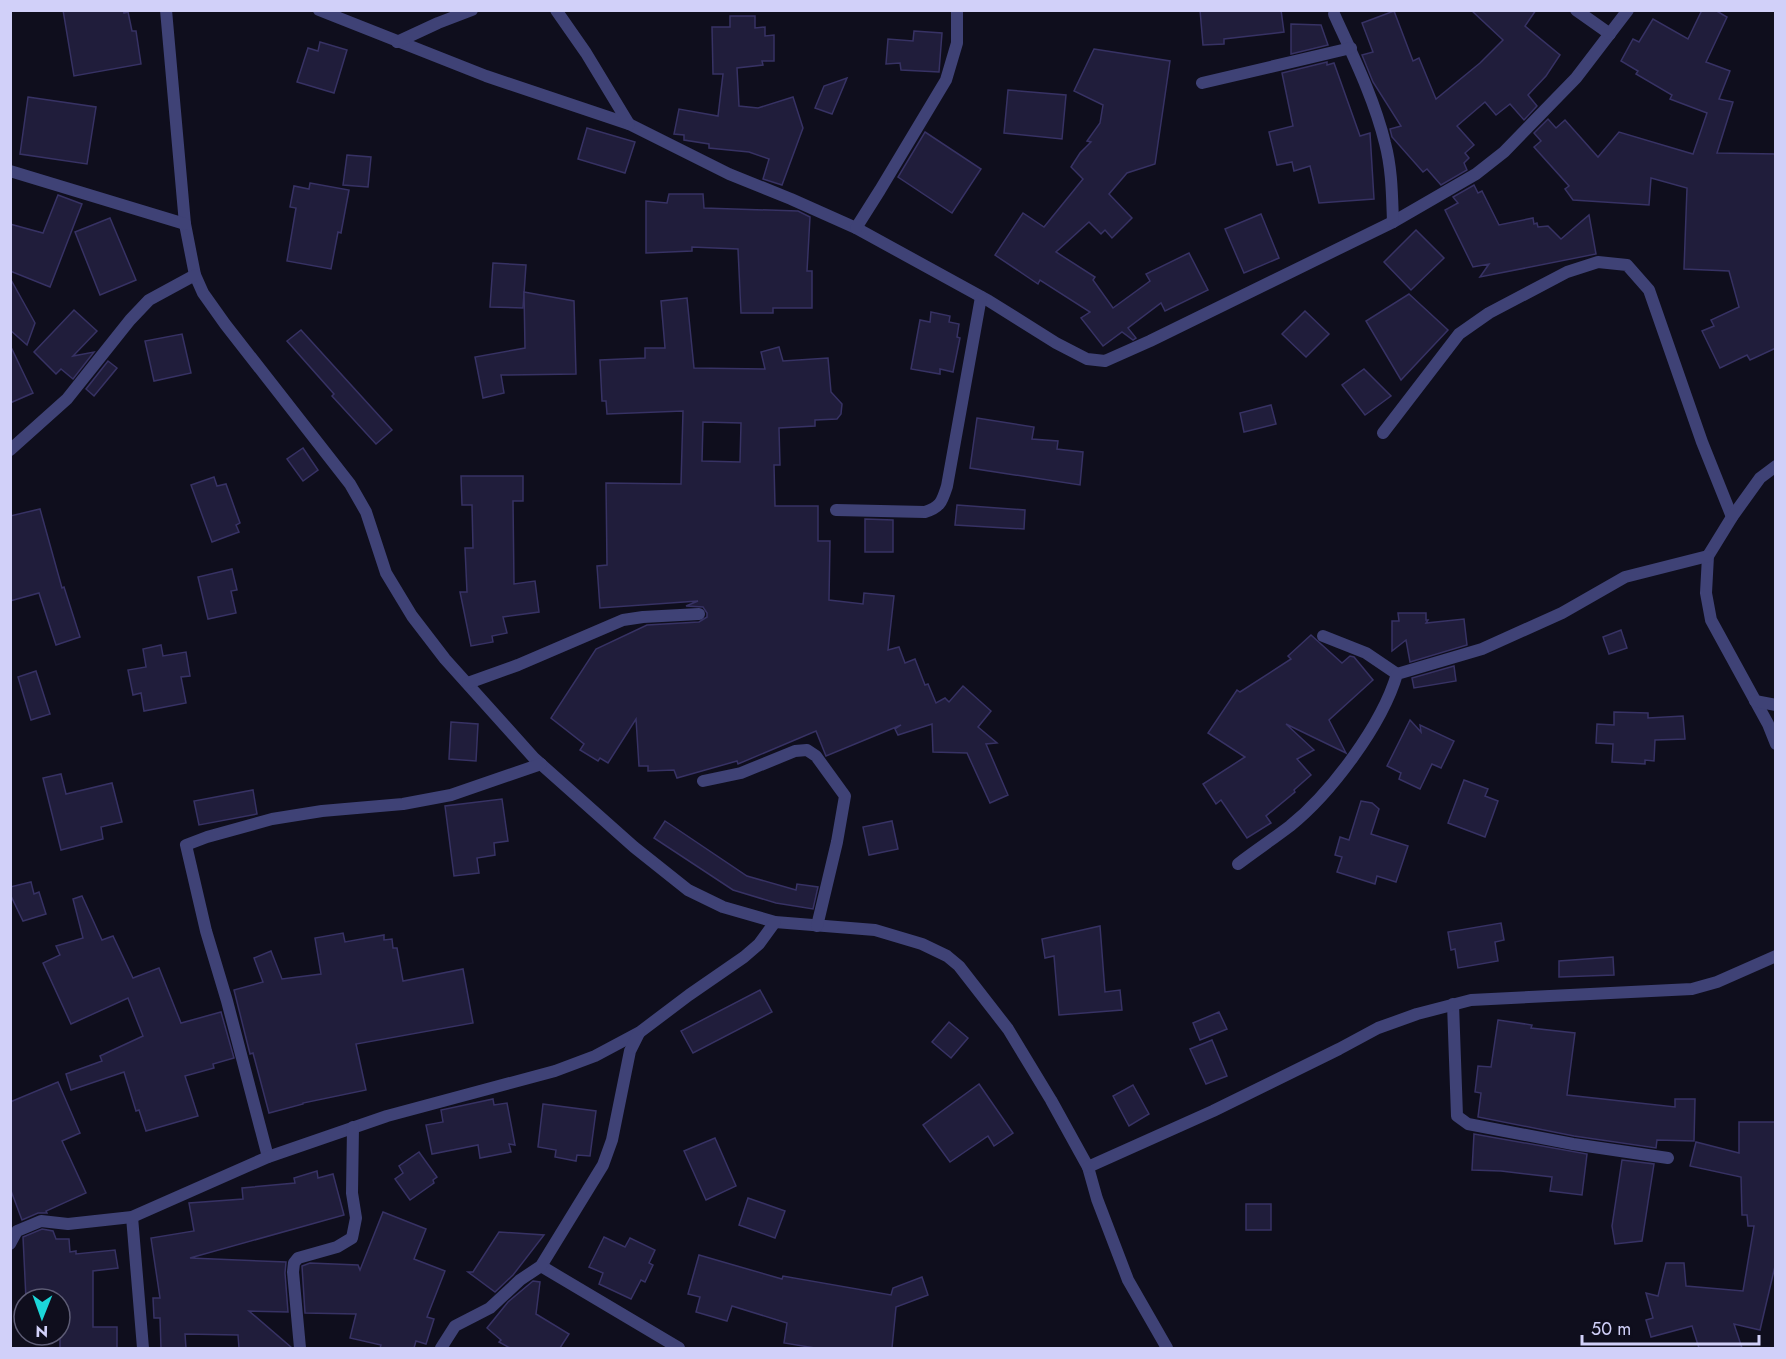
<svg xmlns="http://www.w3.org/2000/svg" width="1786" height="1359" font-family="Jost,sans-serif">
	<rect width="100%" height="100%" fill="#0f0e1d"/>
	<g fill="#201d3b" stroke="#373264" stroke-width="1.5" fill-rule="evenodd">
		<path d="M 63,10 L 123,10 L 124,13 L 128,12 L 132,31 L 136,31 L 141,64 L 74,76 Z"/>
		<path d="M 1200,10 L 1281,10 L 1284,32 L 1224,39 L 1224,44 L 1203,45 Z"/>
		<path d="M 1471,10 L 1536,10 L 1525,26 L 1560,55 L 1546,76 L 1528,95 L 1537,106 L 1524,120 L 1510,104 L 1496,115 L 1485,102 L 1457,126 L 1474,145 L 1465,153 L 1469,158 L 1464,163 L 1467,170 L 1441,185 L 1427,169 L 1423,172 L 1392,137 L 1390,129 L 1401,126 L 1373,82 L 1362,55 L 1373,52 L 1362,23 L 1394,11 L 1413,61 L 1419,58 L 1436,99 L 1480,63 L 1503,40 Z"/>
		<path d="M 1702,10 L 1715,10 L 1727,17 L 1706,62 L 1730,71 L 1719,99 L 1733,102 L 1717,153 L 1776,154 L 1776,348 L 1750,360 L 1747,355 L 1720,368 L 1702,331 L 1714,326 L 1711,320 L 1739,307 L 1729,271 L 1684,269 L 1687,188 L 1651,178 L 1649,205 L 1573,200 L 1565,189 L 1569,186 L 1534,147 L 1541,141 L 1534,133 L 1548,119 L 1556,128 L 1565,120 L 1598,157 L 1619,132 L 1693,154 L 1707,113 L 1670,99 L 1672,95 L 1636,74 L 1638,71 L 1621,61 L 1633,39 L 1639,42 L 1653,19 L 1688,39 Z"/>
		<path d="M 730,16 L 755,16 L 755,28 L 765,27 L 765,36 L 774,35 L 774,61 L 762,61 L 763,65 L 737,68 L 739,106 L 758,108 L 793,97 L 803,128 L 782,185 L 763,179 L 769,159 L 749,152 L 709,148 L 709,144 L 684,140 L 684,135 L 674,134 L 679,109 L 718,116 L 723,74 L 713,74 L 712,27 L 730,27 Z"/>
		<path d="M 1291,24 L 1321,25 L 1328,45 L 1291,54 Z"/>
		<path d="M 914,31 L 942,33 L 939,72 L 901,70 L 900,63 L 886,64 L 888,39 L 913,41 Z"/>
		<path d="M 320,42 L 347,50 L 334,93 L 297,82 L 308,48 L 318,51 Z"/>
		<path d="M 1094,49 L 1170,61 L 1155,164 L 1127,173 L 1109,194 L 1132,218 L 1112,238 L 1105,230 L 1101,234 L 1089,222 L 1056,252 L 1095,277 L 1093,280 L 1113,308 L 1150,281 L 1146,274 L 1189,253 L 1208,290 L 1165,311 L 1161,303 L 1128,328 L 1136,338 L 1133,340 L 1122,332 L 1103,346 L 1081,318 L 1090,312 L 1040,280 L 1038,284 L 995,255 L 1023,213 L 1044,227 L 1083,179 L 1071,167 L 1080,153 L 1091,142 L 1087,141 L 1100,123 L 1103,105 L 1074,91 Z"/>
		<path d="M 1327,62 L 1327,65 L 1334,63 L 1360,136 L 1370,133 L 1374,199 L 1319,203 L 1310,166 L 1294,171 L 1292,162 L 1277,165 L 1269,132 L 1293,126 L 1282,73 Z"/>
		<path d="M 847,78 L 832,114 L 815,108 L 824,86 Z"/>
		<path d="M 1008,90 L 1066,95 L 1062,139 L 1004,133 Z"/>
		<path d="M 28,97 L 96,107 L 87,164 L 20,154 Z"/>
		<path d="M 587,128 L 635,142 L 625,173 L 578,159 Z"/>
		<path d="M 925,132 L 981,169 L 952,213 L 898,177 Z"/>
		<path d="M 347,155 L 371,157 L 368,187 L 343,185 Z"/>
		<path d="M 310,183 L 349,190 L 341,233 L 338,232 L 331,269 L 287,261 L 296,208 L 290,207 L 294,186 L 309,189 Z"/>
		<path d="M 1474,185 L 1478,193 L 1482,191 L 1499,225 L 1533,218 L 1534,224 L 1537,223 L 1538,227 L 1548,226 L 1561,239 L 1589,215 L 1596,254 L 1480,277 L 1489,264 L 1473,267 L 1445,210 L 1458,203 L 1453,197 Z"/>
		<path d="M 669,194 L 703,194 L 704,208 L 798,211 L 810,217 L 807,271 L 812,271 L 812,308 L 773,308 L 773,313 L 741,313 L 738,249 L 692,247 L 692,251 L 646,253 L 646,201 L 667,203 Z"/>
		<path d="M 58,195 L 82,204 L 50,287 L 10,271 L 10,224 L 43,233 Z"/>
		<path d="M 1261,214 L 1279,258 L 1244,273 L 1225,229 Z"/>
		<path d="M 110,218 L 136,280 L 100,295 L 75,232 Z"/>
		<path d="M 1416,230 L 1444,258 L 1411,290 L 1384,262 Z"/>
		<path d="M 493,263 L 526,265 L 523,308 L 490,307 Z"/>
		<path d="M 10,278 L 35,323 L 27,345 L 10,330 Z"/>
		<path d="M 524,292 L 574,301 L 576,374 L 501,375 L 504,393 L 483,398 L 475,357 L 525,348 Z"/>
		<path d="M 1409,294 L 1448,330 L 1401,380 L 1366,321 Z"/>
		<path d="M 687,298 L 694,368 L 765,369 L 761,352 L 779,347 L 783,361 L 828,358 L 831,392 L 842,404 L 841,414 L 837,419 L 815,420 L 815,426 L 779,428 L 780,465 L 774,465 L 775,506 L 818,506 L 818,541 L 830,541 L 829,600 L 863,604 L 864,593 L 894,596 L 888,650 L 899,647 L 905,663 L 915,659 L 925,685 L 928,684 L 936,703 L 945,698 L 949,702 L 963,686 L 991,711 L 978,727 L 997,743 L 986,744 L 1008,795 L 990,803 L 967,753 L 933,752 L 932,724 L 898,735 L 895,729 L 901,725 L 826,756 L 816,731 L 738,764 L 737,761 L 677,778 L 674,770 L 648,771 L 648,766 L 639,766 L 636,719 L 608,763 L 600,758 L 598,761 L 580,750 L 584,744 L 551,718 L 596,649 L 647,625 L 699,622 L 707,617 L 707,613 L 703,607 L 686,606 L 698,601 L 600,608 L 597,566 L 607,565 L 606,483 L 681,484 L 683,411 L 607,414 L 606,401 L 602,401 L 600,360 L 645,358 L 645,348 L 665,348 L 661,301 ZM 703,422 L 741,423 L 740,462 L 702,461 Z"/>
		<path d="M 74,310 L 97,331 L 73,356 L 94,352 L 73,379 L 61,369 L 56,374 L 34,352 Z"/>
		<path d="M 1305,311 L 1329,334 L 1306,357 L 1282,334 Z"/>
		<path d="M 931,312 L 950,316 L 949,322 L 959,324 L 957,337 L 960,338 L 953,372 L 940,369 L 940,374 L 911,369 L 920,320 L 930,322 Z"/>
		<path d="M 301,330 L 392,430 L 376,444 L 332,396 L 334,394 L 287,341 Z"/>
		<path d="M 182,334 L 191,373 L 154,381 L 145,341 Z"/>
		<path d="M 10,345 L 33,393 L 10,403 Z"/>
		<path d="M 108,361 L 117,368 L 94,396 L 86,389 Z"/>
		<path d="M 1364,369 L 1391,396 L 1365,415 L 1342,385 Z"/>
		<path d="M 1271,405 L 1276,424 L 1244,432 L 1240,413 Z"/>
		<path d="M 977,418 L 1034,427 L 1032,439 L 1058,441 L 1057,449 L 1083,452 L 1080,485 L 970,468 Z"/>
		<path d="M 303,448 L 318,470 L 303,481 L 287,459 Z"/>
		<path d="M 461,476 L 523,476 L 523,501 L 513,501 L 514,584 L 535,581 L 539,612 L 503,617 L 507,633 L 492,636 L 493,642 L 471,646 L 460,592 L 467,592 L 465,548 L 473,548 L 472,505 L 462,505 Z"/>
		<path d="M 214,477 L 217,486 L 226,484 L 240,523 L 236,525 L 239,532 L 212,542 L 191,485 Z"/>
		<path d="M 957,505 L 1025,510 L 1024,529 L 955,525 Z"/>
		<path d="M 40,509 L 62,588 L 64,587 L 80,637 L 56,645 L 39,593 L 10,601 L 10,516 Z"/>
		<path d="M 865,519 L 893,520 L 893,552 L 865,552 Z"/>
		<path d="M 232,569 L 237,590 L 231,591 L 236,613 L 208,619 L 198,577 Z"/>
		<path d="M 1398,613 L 1426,613 L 1426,620 L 1428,620 L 1426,623 L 1464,619 L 1467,645 L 1410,662 L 1406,640 L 1392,651 L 1392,621 L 1399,621 Z"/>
		<path d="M 1621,630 L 1627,648 L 1609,654 L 1603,637 Z"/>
		<path d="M 1311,635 L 1342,663 L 1350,656 L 1354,657 L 1373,680 L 1329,720 L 1346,753 L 1286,724 L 1314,750 L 1297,759 L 1311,775 L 1294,790 L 1295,792 L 1266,816 L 1271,823 L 1247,838 L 1221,800 L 1216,804 L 1203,784 L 1245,757 L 1208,733 L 1237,690 L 1240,692 L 1291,659 L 1288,656 Z"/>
		<path d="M 161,645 L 163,656 L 186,652 L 190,676 L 181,677 L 186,703 L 144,711 L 141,693 L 133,695 L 128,670 L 146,667 L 143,649 Z"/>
		<path d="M 1454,666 L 1456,681 L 1414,688 L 1412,678 Z"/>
		<path d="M 36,671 L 50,714 L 31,720 L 18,677 Z"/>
		<path d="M 1614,712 L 1648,713 L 1648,718 L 1683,716 L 1685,739 L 1655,740 L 1654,761 L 1645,760 L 1645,764 L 1612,762 L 1613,744 L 1596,743 L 1597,724 L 1614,725 Z"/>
		<path d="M 1410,720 L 1421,732 L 1420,725 L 1454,741 L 1441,768 L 1432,764 L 1420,789 L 1399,779 L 1401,773 L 1387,766 Z"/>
		<path d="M 451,722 L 478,724 L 476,761 L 449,759 Z"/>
		<path d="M 61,774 L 66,794 L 112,783 L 122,822 L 101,827 L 103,839 L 61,850 L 43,778 Z"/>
		<path d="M 1464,780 L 1488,789 L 1485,796 L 1498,801 L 1485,837 L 1448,823 Z"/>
		<path d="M 253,790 L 257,814 L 199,825 L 194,801 Z"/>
		<path d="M 502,799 L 508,841 L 494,843 L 495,855 L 477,858 L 479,873 L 454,876 L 445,806 Z"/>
		<path d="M 1361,801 L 1372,803 L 1379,809 L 1371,834 L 1408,846 L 1396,882 L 1377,876 L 1375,884 L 1337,872 L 1342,857 L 1335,855 L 1340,837 L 1349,840 Z"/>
		<path d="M 665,821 L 747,876 L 796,890 L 797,884 L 818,887 L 813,909 L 776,903 L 733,890 L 654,838 Z"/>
		<path d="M 892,821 L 898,849 L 869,855 L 863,827 Z"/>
		<path d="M 31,882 L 34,894 L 39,892 L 46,914 L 23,921 L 10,894 L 10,887 Z"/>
		<path d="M 82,896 L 102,940 L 113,936 L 133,978 L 159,968 L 181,1023 L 221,1012 L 234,1058 L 213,1064 L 214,1068 L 185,1076 L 198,1116 L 146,1131 L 139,1110 L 136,1111 L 124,1072 L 71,1090 L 66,1074 L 102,1061 L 100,1056 L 143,1036 L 128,998 L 71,1024 L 43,963 L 60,955 L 56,946 L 83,938 L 73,899 Z"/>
		<path d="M 1501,923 L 1504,940 L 1495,942 L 1498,961 L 1458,968 L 1455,949 L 1451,950 L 1448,932 Z"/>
		<path d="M 1100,926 L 1105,992 L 1120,990 L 1122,1010 L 1059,1015 L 1054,956 L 1045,958 L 1042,939 Z"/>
		<path d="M 343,933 L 345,942 L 384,935 L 384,940 L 392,939 L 393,948 L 397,948 L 403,981 L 463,969 L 473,1023 L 356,1044 L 366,1090 L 303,1103 L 303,1104 L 269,1113 L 253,1053 L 250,1054 L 234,990 L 263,982 L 254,958 L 271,951 L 282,979 L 321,974 L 315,938 Z"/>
		<path d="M 1613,957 L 1614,975 L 1559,977 L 1559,961 Z"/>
		<path d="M 760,990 L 772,1012 L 693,1053 L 681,1031 Z"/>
		<path d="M 1219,1012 L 1227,1029 L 1200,1040 L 1193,1023 Z"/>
		<path d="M 1498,1020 L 1532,1025 L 1531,1028 L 1575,1033 L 1567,1095 L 1675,1107 L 1675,1099 L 1695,1099 L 1694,1141 L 1657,1140 L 1656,1148 L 1574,1136 L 1478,1117 L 1481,1093 L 1475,1092 L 1478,1066 L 1491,1067 Z"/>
		<path d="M 949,1022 L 968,1038 L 951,1058 L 932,1042 Z"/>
		<path d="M 1212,1040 L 1227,1076 L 1206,1084 L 1190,1049 Z"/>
		<path d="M 58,1082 L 80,1133 L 62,1141 L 86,1193 L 46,1211 L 47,1213 L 38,1213 L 22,1220 L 10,1188 L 10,1102 Z"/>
		<path d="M 979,1084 L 1013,1133 L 994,1146 L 988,1136 L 950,1162 L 923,1125 Z"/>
		<path d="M 1133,1085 L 1149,1114 L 1129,1126 L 1113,1096 Z"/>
		<path d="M 493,1099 L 494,1105 L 507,1103 L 515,1145 L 509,1144 L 511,1152 L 480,1158 L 478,1145 L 432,1154 L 426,1125 L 443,1122 L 441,1110 Z"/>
		<path d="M 543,1104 L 596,1111 L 590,1156 L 577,1155 L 576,1161 L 555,1157 L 556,1150 L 538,1147 Z"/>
		<path d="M 1739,1122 L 1776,1122 L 1776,1262 L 1760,1330 L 1734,1324 L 1742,1348 L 1699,1348 L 1692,1326 L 1651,1337 L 1646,1320 L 1653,1318 L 1646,1293 L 1658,1296 L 1666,1263 L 1684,1263 L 1686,1286 L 1743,1291 L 1754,1226 L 1748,1226 L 1747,1215 L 1742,1215 L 1741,1177 L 1690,1166 L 1696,1142 L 1739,1153 Z"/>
		<path d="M 1474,1134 L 1587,1154 L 1582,1195 L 1550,1191 L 1552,1177 L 1501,1171 L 1472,1170 Z"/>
		<path d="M 715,1138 L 736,1186 L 706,1200 L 684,1151 Z"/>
		<path d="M 419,1152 L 437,1177 L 433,1180 L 434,1183 L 410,1200 L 395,1179 L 403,1173 L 399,1166 Z"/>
		<path d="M 1622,1160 L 1654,1164 L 1642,1241 L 1615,1244 L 1612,1226 Z"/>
		<path d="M 317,1171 L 318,1178 L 333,1174 L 344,1215 L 190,1258 L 286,1262 L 285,1273 L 288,1312 L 249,1311 L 292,1348 L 239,1348 L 238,1335 L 185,1334 L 186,1348 L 161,1348 L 160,1318 L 154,1318 L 153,1298 L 160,1298 L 151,1238 L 194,1231 L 189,1203 L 243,1199 L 242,1188 L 295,1183 L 294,1178 Z"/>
		<path d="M 748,1198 L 785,1211 L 775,1238 L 739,1225 Z"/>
		<rect x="1246" y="1204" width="25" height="26"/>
		<path d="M 383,1212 L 426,1229 L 414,1259 L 445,1271 L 427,1317 L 434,1319 L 426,1344 L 416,1341 L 414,1348 L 380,1348 L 381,1345 L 350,1338 L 356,1314 L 305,1313 L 302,1266 L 310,1263 L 358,1265 L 360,1270 Z"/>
		<path d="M 42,1229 L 53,1231 L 56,1239 L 69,1239 L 70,1252 L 76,1251 L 76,1254 L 115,1250 L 118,1268 L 93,1271 L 93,1327 L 117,1327 L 117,1348 L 60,1348 L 60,1299 L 26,1299 L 23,1237 Z"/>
		<path d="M 499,1232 L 544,1235 L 513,1275 L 495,1292 L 468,1272 L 473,1272 Z"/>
		<path d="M 604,1237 L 625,1247 L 630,1238 L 655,1250 L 649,1263 L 653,1265 L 645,1282 L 641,1280 L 631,1299 L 599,1284 L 603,1273 L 589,1267 Z"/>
		<path d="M 699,1255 L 782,1279 L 783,1276 L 891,1295 L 893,1288 L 922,1277 L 928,1295 L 896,1307 L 892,1348 L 815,1348 L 784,1343 L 787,1323 L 732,1306 L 727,1321 L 696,1312 L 700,1297 L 688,1294 Z"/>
		<path d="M 533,1281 L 540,1282 L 536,1314 L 569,1334 L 560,1348 L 510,1348 L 499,1342 L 501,1340 L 487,1328 L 508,1302 Z"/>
	</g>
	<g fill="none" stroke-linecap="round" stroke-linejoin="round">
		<g stroke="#3f4276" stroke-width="12">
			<path d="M 166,10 L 185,224 L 195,275 L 203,293 L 225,324 L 350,484 L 366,512 L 386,573 L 412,616 L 445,659 L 534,758 L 634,847 L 688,890 L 723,907 L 775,922 L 875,930 L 922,944 L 947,956 L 959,966 L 1008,1029 L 1051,1100 L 1088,1167 L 1097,1199 L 1128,1280 L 1167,1348"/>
			<path d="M 319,10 L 486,76 L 629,124 L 729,174 L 791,199 L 856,228 L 989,301 L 1056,343 L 1087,359 L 1105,361 L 1150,341 L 1393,222 L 1476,174 L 1504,152 L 1576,78 L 1628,10"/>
			<path d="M 556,10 L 586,53 L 629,124"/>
			<path d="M 1576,10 L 1610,34"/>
			<path d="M 1334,14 C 1353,56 1374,98 1385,143 C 1392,169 1392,196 1393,222"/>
			<path d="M 397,42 L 438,23 L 472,10"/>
			<path d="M 1202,83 L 1351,48"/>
			<path d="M 10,171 L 185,224"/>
			<path d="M 856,228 L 880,190 L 946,80 L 957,43 L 957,10"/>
			<path d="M 1383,433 L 1459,334 L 1489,313 L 1567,272 L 1598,262 L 1627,265 L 1649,290 L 1702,442 L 1732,517"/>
			<path d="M 10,450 L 67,399 L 130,320 L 149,300 L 195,275"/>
			<path d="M 1776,466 L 1760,478 L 1732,517 L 1708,556 L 1706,593 L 1711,620 L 1768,724 L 1776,744"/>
			<path d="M 836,510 L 925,512 C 941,507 942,501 947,486 L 981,297"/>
			<path d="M 1323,636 L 1366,653 L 1397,674"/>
			<path d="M 468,683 L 518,665 L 623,620 L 643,617 L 699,614"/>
			<path d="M 1755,701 L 1776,705"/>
			<path d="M 703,781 L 741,773 L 795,751 L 807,750 L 816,756 L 845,796 L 837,842 L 817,926"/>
			<path d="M 1238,864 C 1255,851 1273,839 1290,826 C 1331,793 1382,725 1397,674 L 1482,649 L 1562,613 L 1625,577 L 1708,556"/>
			<path d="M 1453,1004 L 1457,1116 L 1468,1124 L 1573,1144 L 1668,1158"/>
			<path d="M 268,1157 L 227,1001 L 206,931 L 186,845 L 207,837 L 272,819 L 322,811 L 403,804 L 451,795 L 541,764"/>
			<path d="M 1088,1167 L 1213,1111 L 1339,1049 L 1378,1028 L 1417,1014 L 1471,1000 L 1692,989 L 1717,982 L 1776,956"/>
			<path d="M 132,1217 L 143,1348"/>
			<path d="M 10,1244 L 17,1231 L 41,1221 L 68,1224 L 132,1217 L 268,1157 L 387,1116 L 555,1071 L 595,1056 L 640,1032 L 689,995 L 744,957 L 759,944 L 775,922"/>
			<path d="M 541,1266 L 679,1348"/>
			<path d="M 300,1348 L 293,1272 L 294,1263 L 298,1258 L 337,1247 L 352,1238 L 356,1218 L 352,1193 L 353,1127"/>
			<path d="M 441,1348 L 455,1326 L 490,1308 L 520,1280 L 541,1266 L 603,1165 L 612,1140 L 630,1051 L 639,1033"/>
		</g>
	</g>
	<rect width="1786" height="1359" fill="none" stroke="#d1d0f9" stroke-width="24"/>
	<g transform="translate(42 1317) rotate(181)"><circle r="28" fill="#0f0e1d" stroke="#5d5c75" stroke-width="1.5"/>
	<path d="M0-4.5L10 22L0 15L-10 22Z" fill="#1cd7d9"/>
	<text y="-9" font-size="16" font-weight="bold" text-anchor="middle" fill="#d1d0f9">N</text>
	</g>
	<path d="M1582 1335v9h177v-9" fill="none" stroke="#d1d0f9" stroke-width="3"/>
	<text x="1591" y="1335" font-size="18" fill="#d1d0f9" stroke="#0f0e1d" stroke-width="4.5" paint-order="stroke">50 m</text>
</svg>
